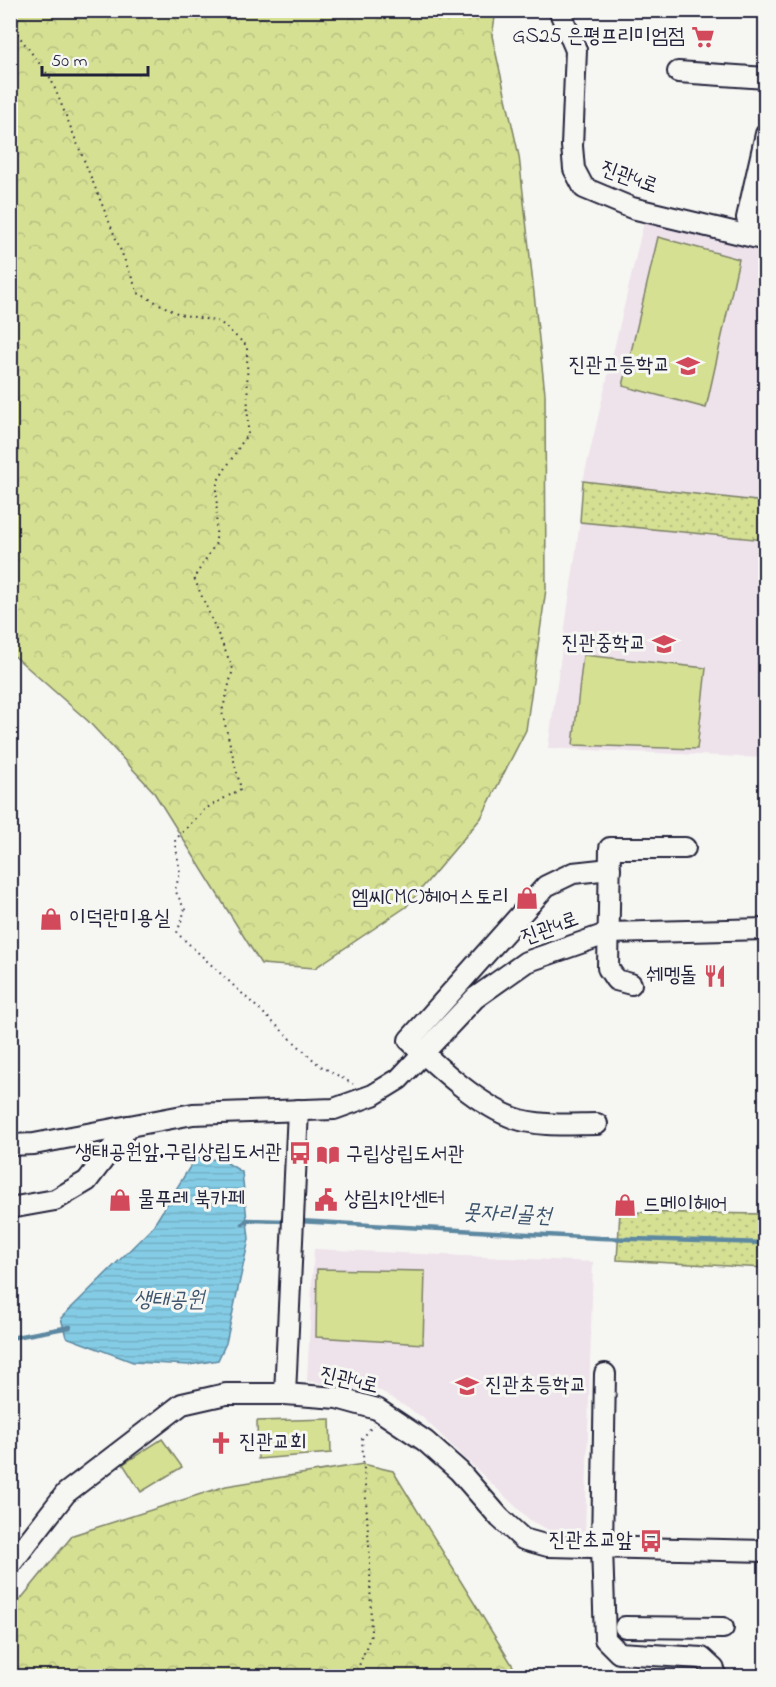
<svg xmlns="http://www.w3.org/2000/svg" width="776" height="1687" font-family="'Indie Flower','Poor Story',sans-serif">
	<defs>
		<pattern id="forest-crowns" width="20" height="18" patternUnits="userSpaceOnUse" patternTransform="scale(1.5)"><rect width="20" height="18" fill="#d5e093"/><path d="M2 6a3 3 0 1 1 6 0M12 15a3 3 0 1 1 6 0" fill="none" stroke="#b7c080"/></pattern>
		<pattern id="park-dots" width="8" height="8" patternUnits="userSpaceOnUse" patternTransform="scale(1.5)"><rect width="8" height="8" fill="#d5e093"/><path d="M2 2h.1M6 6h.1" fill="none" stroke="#b7c080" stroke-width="1.8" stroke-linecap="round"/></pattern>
		<pattern id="water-rules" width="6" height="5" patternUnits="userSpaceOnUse" patternTransform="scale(1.5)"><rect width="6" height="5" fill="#84cce5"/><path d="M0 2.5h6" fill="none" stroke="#72afc5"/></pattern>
	</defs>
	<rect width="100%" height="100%" fill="#f6f6f2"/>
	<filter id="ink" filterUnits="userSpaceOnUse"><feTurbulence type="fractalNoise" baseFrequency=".0167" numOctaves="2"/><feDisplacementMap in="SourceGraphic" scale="12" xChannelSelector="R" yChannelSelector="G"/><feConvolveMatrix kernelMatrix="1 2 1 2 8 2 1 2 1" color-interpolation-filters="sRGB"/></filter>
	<g filter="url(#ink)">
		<g fill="#eee2eb">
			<path d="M 644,222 L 765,252 L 765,502 L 583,481 Z"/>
			<path d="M 580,522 L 765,540 L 765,758 L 548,748 Z"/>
			<path d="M 314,1249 L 593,1262 L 585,1532 L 549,1530 L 531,1521 L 422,1417 L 381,1391 L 307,1381 Z"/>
		</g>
		<g fill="url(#forest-crowns)" stroke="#7c8167" stroke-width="1.5">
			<path d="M 10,11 L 496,11 L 492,36 L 519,156 L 545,394 L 546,589 L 526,730 L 481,818 L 406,907 L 315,968 L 261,964 L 153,791 L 88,721 L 11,653 Z"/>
			<path d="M 363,1464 L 393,1471 L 519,1676 L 11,1676 L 11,1611 L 73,1535 L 226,1486 Z"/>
		</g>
		<g fill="url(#park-dots)" stroke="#7c8167" stroke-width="1.5">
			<path d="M 583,481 L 765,502 L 765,540 L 580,522 Z"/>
			<path d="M 620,1212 L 765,1214 L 765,1268 L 617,1260 Z"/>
		</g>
		<g fill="#d5e093" stroke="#7c8167" stroke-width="1.5">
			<path d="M 658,237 L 739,259 L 706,408 L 623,386 Z"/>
			<path d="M 583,655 L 706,668 L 697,749 L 573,745 Z"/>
			<path d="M 317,1269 L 425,1271 L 423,1344 L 316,1337 Z"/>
			<path d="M 330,1419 L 331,1453 L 258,1459 L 257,1421 Z"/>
			<path d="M 162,1439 L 182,1467 L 141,1492 L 123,1464 Z"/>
		</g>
		<path fill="url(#water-rules)" stroke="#5d88a1" stroke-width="1.5" d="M 196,1157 L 224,1161 L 242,1172 L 249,1239 L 226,1343 L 218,1360 L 189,1365 L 133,1362 L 66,1337 L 61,1318 L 152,1228 Z"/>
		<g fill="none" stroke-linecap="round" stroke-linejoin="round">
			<g stroke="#5d88a1" stroke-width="4.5">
				<path d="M 298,1221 L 600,1238 L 766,1243"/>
				<path d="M 243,1224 L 247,1220 L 287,1221"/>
				<path d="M 10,1338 L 70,1327"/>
			</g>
			<g stroke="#22223b" stroke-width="24">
				<g id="minor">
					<path d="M 559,10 L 576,50 L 572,146 L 574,169 L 584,188 L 632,208 L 766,240"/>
					<path d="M 678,72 L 766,78"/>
					<path d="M 766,134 L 747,218 L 766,223"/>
					<path d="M 631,984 L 616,980 L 608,968 L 610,848 L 685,848"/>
					<path d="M 597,1124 C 570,1124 540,1127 514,1118 C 478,1105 437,1066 409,1040 L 546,886 L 573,873 L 610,869"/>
					<path d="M 10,1145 L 34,1144 L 193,1114 L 334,1109 L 373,1095 L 399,1079 L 475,998 L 526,962 L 609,933 L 766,929"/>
					<path d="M 10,1208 L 55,1200 L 87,1181 L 129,1126"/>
					<path d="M 605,1374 L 602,1547 L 605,1639 L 619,1653 L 702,1658 L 714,1669 L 715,1676"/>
					<path d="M 285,1394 L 298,1110"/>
					<path d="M 10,1565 L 66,1493 L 182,1404 L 226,1394 L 285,1394 L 337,1398 L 377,1409 L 425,1441 L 459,1471 L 500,1518 L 523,1539 L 548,1546 L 766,1551"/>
					<path d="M 625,1627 L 723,1628"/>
				</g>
			</g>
			<g stroke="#22223b" stroke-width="2" stroke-dasharray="1.5 4.5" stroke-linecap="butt">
				<path d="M 10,24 L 51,79 L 138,293 L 179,314 L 220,322 L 247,346 L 248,433 L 217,482 L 216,543 L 194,578 L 233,669 L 222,712 L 241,789 L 205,809 L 175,840 L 180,873 L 175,890 L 185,910 L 177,933 L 319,1065 L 353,1084"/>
				<path d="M 355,1676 L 371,1635 L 370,1562 L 362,1439 L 373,1425"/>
			</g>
			<use href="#minor" stroke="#f6f6f2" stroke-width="20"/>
		</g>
	</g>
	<defs>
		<g id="supermarket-bare" transform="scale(1.8)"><path d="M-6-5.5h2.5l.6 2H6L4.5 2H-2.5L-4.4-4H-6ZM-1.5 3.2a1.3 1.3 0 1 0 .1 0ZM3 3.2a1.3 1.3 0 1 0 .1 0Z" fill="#d1495b" stroke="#f6f6f2" stroke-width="2.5" paint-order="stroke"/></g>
		<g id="school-bare" transform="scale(1.8)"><path d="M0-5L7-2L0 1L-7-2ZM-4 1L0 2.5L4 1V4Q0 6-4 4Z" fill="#d1495b" stroke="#f6f6f2" stroke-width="2.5" paint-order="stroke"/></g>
		<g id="shop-bare" transform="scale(1.8)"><path d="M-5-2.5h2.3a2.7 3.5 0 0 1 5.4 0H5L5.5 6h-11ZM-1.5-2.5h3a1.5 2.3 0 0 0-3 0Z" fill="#d1495b" stroke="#f6f6f2" stroke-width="2.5" paint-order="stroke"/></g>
		<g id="restaurant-bare" transform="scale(1.8)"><path d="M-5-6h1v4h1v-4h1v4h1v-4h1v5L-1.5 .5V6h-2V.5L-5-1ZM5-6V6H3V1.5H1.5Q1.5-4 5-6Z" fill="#d1495b" stroke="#f6f6f2" stroke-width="2.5" paint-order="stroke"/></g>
		<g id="bus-bare" transform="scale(1.8)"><path d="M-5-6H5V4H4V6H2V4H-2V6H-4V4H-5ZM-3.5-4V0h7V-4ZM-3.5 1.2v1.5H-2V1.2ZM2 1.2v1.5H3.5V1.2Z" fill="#d1495b" stroke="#f6f6f2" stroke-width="2.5" paint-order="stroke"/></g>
		<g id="library-bare" transform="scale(1.8)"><path d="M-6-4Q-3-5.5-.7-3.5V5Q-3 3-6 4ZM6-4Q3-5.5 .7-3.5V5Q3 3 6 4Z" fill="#d1495b" stroke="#f6f6f2" stroke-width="2.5" paint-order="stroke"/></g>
		<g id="civic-bare" transform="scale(1.8)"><path d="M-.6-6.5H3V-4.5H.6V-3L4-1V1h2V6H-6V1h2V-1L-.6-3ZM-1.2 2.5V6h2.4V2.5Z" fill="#d1495b" stroke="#f6f6f2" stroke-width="2.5" paint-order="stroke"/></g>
		<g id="church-bare" transform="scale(1.8)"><path d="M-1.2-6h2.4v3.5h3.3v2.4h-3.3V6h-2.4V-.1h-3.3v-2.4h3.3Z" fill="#d1495b" stroke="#f6f6f2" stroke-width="2.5" paint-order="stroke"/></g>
	</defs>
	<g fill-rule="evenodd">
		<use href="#supermarket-bare" x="703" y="37"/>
		<use href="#school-bare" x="688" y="366"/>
		<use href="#school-bare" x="664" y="644"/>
		<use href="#shop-bare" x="527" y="898"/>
		<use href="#shop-bare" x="51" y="919"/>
		<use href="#restaurant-bare" x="715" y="976"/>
		<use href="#bus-bare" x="300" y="1153"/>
		<use href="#library-bare" x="328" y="1155"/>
		<use href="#shop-bare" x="120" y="1200"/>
		<use href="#civic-bare" x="326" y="1200"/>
		<use href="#shop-bare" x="625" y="1205"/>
		<use href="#school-bare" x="467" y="1386"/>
		<use href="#church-bare" x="221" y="1443"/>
		<use href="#bus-bare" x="651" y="1541"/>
	</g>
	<g text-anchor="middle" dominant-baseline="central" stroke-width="6" stroke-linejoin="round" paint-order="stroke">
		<g font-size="21" fill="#22223b" stroke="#f6f6f2" text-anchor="end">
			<text x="685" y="37">GS25 은평프리미엄점</text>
			<text x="670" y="366">진관고등학교</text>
			<text x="646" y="644">진관중학교</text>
			<text x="509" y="898">엠씨(MC)헤어스토리</text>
			<text x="69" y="919" text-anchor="start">이덕란미용실</text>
			<text x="697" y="976">쉐멩돌</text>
			<text x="282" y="1153">생태공원앞.구립상립도서관</text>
			<text x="346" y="1155" text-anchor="start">구립상립도서관</text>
			<text x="138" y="1200" text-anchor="start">물푸레 북카페</text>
			<text x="344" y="1200" text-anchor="start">상림치안센터</text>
			<text x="643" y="1205" text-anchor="start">드메이헤어</text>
			<text x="485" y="1386" text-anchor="start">진관초등학교</text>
			<text x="239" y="1443" text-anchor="start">진관교회</text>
			<text x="633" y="1541">진관초교앞</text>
		</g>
		<g font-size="21" fill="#22223b" stroke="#f6f6f2">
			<text transform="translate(629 178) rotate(20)">진관4로</text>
			<text transform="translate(550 929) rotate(-20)">진관4로</text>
			<text transform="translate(349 1381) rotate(13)">진관4로</text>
		</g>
		<g font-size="22" font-style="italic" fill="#3f556e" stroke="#f6f6f2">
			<text transform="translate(507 1215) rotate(3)">못자리골천</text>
			<text x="169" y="1301">생태공원</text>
		</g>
	</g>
	<rect width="776" height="1687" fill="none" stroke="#f6f6f2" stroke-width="36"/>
	<rect x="18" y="18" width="740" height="1651" fill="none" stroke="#22223b" stroke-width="2" filter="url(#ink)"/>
	<path d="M42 66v9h106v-9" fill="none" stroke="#22223b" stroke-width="3"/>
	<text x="51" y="66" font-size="18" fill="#22223b" stroke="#f6f6f2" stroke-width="4.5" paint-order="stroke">50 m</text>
</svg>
